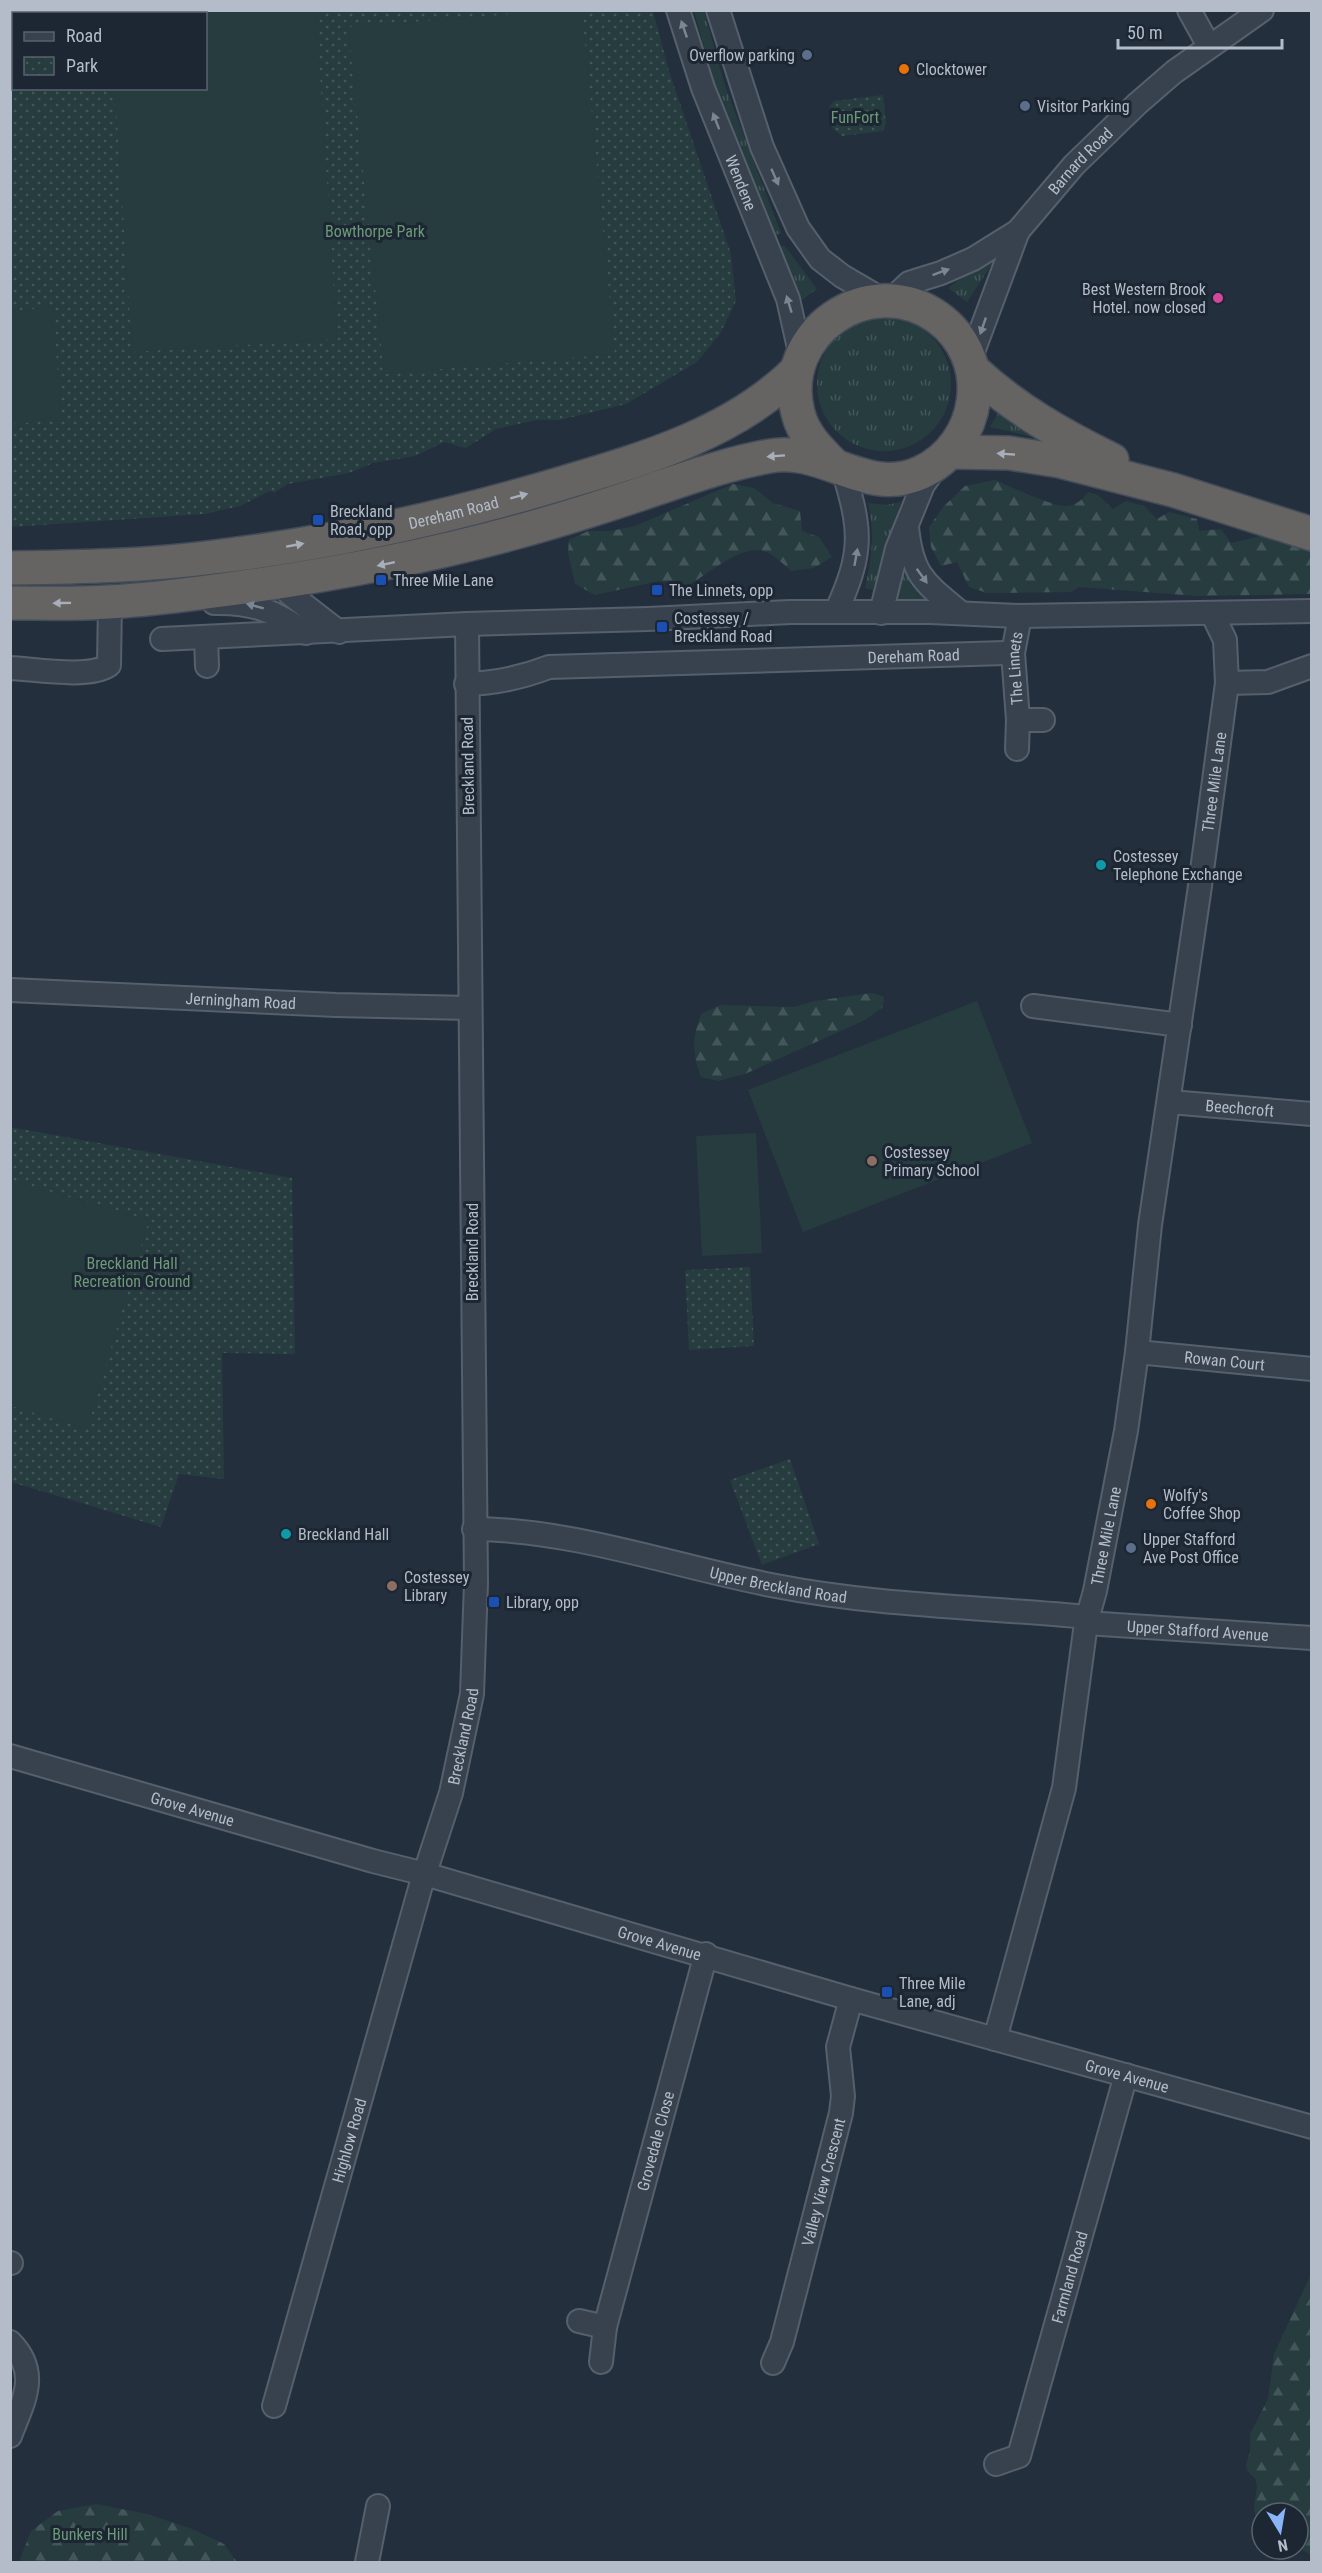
<svg xmlns="http://www.w3.org/2000/svg" width="1322" height="2573" font-family="'Roboto Condensed',sans-serif">
	<defs>
		<pattern id="grass-tufts" width="24" height="20" patternUnits="userSpaceOnUse" patternTransform="scale(1.5)"><rect width="24" height="20" fill="#263c3f"/><path d="M3 7l-1-3M5 7V3M7 7l1-3M15 17l-1-3M17 17v-4M19 17l1-3" fill="none" stroke="#435659"/></pattern>
		<pattern id="forest-firs" width="22" height="20" patternUnits="userSpaceOnUse" patternTransform="scale(1.5)"><rect width="22" height="20" fill="#263c3f"/><path d="M5 1l3.5 6h-7zM16 11l3.5 6h-7z" fill="#435659"/></pattern>
		<pattern id="park-dots" width="8" height="8" patternUnits="userSpaceOnUse" patternTransform="scale(1.5)"><rect width="8" height="8" fill="#263c3f"/><path d="M2 2h.1M6 6h.1" fill="none" stroke="#435659" stroke-width="1.8" stroke-linecap="round"/></pattern>
	</defs>
	<rect width="100%" height="100%" fill="#242f3e"/>
	<g fill="url(#grass-tufts)">
		<path d="M 694,11 L 704,11 L 725,86 L 781,233 L 772,237 L 714,83 Z"/>
		<path d="M 784,245 L 817,289 L 799,302 L 778,248 Z"/>
		<path d="M 990,258 L 994,261 L 967,302 L 948,288 Z"/>
		<circle cx="884" cy="384" r="67"/>
		<path d="M 1001,408 L 1035,434 L 1033,437 L 990,427 Z"/>
		<path d="M 901,502 L 873,590 L 865,588 C 872,558 875,533 868,503 L 886,505 Z"/>
		<path d="M 904,565 L 927,600 L 898,599 Z"/>
	</g>
	<g fill="url(#forest-firs)">
		<path d="M 995,480 C 1009,486 1055,508 1068,506 C 1078,504 1083,499 1088,492 L 1098,495 L 1113,509 L 1126,501 L 1144,506 L 1157,519 L 1169,512 L 1197,519 L 1199,531 L 1221,529 L 1231,543 L 1260,536 L 1311,549 L 1311,594 L 1198,596 L 1079,587 L 1071,592 L 987,593 L 969,587 L 957,562 L 941,566 L 931,547 L 929,527 L 944,506 L 965,486 Z"/>
		<path d="M 733,484 L 754,488 L 773,503 L 800,511 L 802,531 L 819,537 L 832,557 L 814,568 L 791,571 C 782,563 772,552 760,550 C 738,548 707,574 689,585 L 659,581 L 595,595 L 575,584 L 568,553 L 569,540 L 588,531 L 611,531 L 635,526 Z"/>
		<path d="M 872,993 L 884,997 L 883,1007 L 865,1020 L 745,1074 L 718,1081 L 701,1077 C 692,1052 692,1039 701,1014 L 720,1005 L 794,1007 L 815,1001 Z"/>
		<path d="M 1311,2274 L 1311,2555 L 1298,2547 L 1298,2513 L 1262,2513 L 1262,2533 L 1257,2525 L 1254,2507 L 1257,2486 L 1255,2478 L 1247,2471 L 1246,2464 L 1250,2452 L 1250,2434 L 1268,2399 L 1274,2354 Z"/>
		<path d="M 96,2504 L 147,2514 L 192,2529 L 224,2544 L 237,2562 L 19,2562 L 31,2531 L 58,2511 Z"/>
	</g>
	<g fill="url(#park-dots)" fill-rule="evenodd">
		<path d="M 11,11 L 653,11 L 669,71 L 731,254 L 736,301 L 720,334 L 697,362 L 626,404 L 560,420 L 537,420 L 496,429 L 466,448 L 444,442 L 415,456 L 373,463 L 349,473 L 288,484 L 274,493 L 270,491 L 240,506 L 205,514 L 11,527 ZM 14,14 L 206,14 L 206,88 L 14,88 Z"/>
		<path d="M 883,95 L 886,124 L 883,131 L 842,136 L 832,128 L 829,107 L 834,101 Z"/>
		<path d="M 10,1127 L 292,1178 L 295,1354 L 222,1353 L 224,1479 L 179,1474 L 161,1527 L 11,1482 Z"/>
		<path d="M 750,1267 L 754,1346 L 689,1350 L 685,1270 Z"/>
		<path d="M 790,1459 L 819,1544 L 762,1565 L 730,1480 Z"/>
	</g>
	<g fill="#263c3f">
		<path d="M 564,10 L 582,11 L 615,354 L 384,374 L 348,27 Z"/>
		<path d="M 110,11 L 316,11 L 337,339 L 132,352 L 115,89 L 206,88 L 206,14 L 110,14 Z"/>
		<path d="M 52,307 L 62,420 L 11,424 L 11,311 Z"/>
		<path d="M 977,1001 L 1032,1143 L 803,1232 L 748,1090 Z"/>
		<path d="M 756,1133 L 762,1253 L 702,1256 L 696,1136 Z"/>
		<path d="M 10,1180 L 149,1220 L 87,1429 L 11,1406 Z"/>
	</g>
	<g fill="none" stroke-linecap="round" stroke-linejoin="round">
		<g stroke="#565f6c" stroke-width="26">
			<g id="minor">
				<path id="s1" d="M 678,10 L 703,88 L 788,299 L 801,357"/>
				<path d="M 718,10 L 762,147 L 798,228 L 820,259 L 842,276 L 883,300"/>
				<path d="M 1189,10 L 1209,46"/>
				<path id="s2" d="M 891,300 L 909,283 L 941,273 L 973,259 L 1018,231 L 1074,165 L 1137,104 L 1174,72 L 1262,10"/>
				<path d="M 970,360 L 1018,231"/>
				<path d="M 907,527 C 912,576 925,583 961,613"/>
				<path d="M 280,582 L 290,594 L 339,632"/>
				<path d="M 214,603 C 254,602 274,611 306,633"/>
				<path d="M 836,612 C 863,553 862,531 843,470"/>
				<path d="M 881,613 L 897,549 L 923,485 L 938,464"/>
				<path d="M 206,638 L 207,666"/>
				<path d="M 162,639 L 467,624 L 648,619 L 790,612 L 930,612 L 1020,616 L 1312,611"/>
				<path d="M 10,668 C 34,669 90,679 109,665 L 110,602"/>
				<path d="M 1227,683 L 1268,682 L 1312,666"/>
				<path id="s3" d="M 466,684 C 497,683 521,678 549,667 L 1005,653"/>
				<path d="M 1018,720 L 1043,720"/>
				<path id="s4" d="M 1017,749 L 1018,720 L 1013,653 L 1020,616"/>
				<path id="s5" d="M 10,990 L 336,1005 L 470,1008"/>
				<path d="M 1033,1006 L 1180,1025"/>
				<path id="s6" d="M 1170,1102 L 1312,1114"/>
				<path id="s7" d="M 1137,1352 L 1312,1369"/>
				<path id="s8" d="M 474,1529 C 576,1530 676,1567 776,1586 C 879,1606 983,1607 1087,1617"/>
				<path id="s9" d="M 1086,1623 L 1312,1638"/>
				<path id="s10" d="M 10,1756 L 373,1861 L 425,1874 L 851,1999 L 1312,2127"/>
				<path id="s11" d="M 995,2039 L 1064,1788 L 1086,1623 L 1095,1591 L 1126,1431 L 1137,1352 L 1150,1225 L 1199,893 L 1227,683 L 1225,640 L 1212,613"/>
				<path d="M 10,2263 L 11,2263"/>
				<path d="M 579,2321 L 605,2327"/>
				<path d="M 10,2342 C 41,2373 23,2402 10,2436"/>
				<path id="s12" d="M 601,2362 L 605,2327 L 706,1954"/>
				<path id="s13" d="M 773,2363 L 782,2342 L 841,2113 L 843,2096 L 838,2047 L 851,1999"/>
				<path id="s14" d="M 274,2406 L 421,1885 L 451,1793 L 472,1694 L 476,1583 L 467,624"/>
				<path id="s15" d="M 996,2464 L 1019,2456 L 1126,2075"/>
				<path d="M 367,2562 L 378,2506"/>
			</g>
		</g>
		<g stroke="#434c59" stroke-width="36">
			<g id="trunk">
				<path d="M 973,370 C 1015,409 1061,435 1112,460"/>
				<path d="M 951,452 L 1009,453 L 1060,461 L 1173,490 L 1312,534"/>
				<path id="s16" d="M 10,568 C 78,567 146,566 214,557 C 332,543 449,517 563,483 C 645,459 736,432 797,370"/>
				<path d="M 10,603 C 43,603 77,604 109,602 C 147,600 185,595 222,590 C 320,577 417,559 513,533 C 561,520 608,505 655,489 C 693,476 730,463 770,456 C 824,446 866,497 920,473 C 982,445 995,358 937,317 C 870,270 777,332 798,413 C 803,434 818,449 833,464"/>
			</g>
		</g>
		<use href="#minor" stroke="#38414e" stroke-width="22"/>
		<use href="#trunk" stroke="#656462" stroke-width="33"/>
	</g>
	<defs><path id="oneway-solid" d="M-6-.8H1V-3.2L6.5 0L1 3.2V.8H-6Z" transform="scale(1.5)"/></defs>
	<g fill="#7c8592">
		<use href="#oneway-solid" transform="translate(684 29) rotate(-109)"/>
		<use href="#oneway-solid" transform="translate(716 121) rotate(-111)"/>
		<use href="#oneway-solid" transform="translate(775 177) rotate(66)"/>
		<use href="#oneway-solid" transform="translate(941 272) rotate(-20)"/>
		<use href="#oneway-solid" transform="translate(789 304) rotate(-107)"/>
		<use href="#oneway-solid" transform="translate(983 326) rotate(109)"/>
		<use href="#oneway-solid" transform="translate(856 557) rotate(-80)"/>
		<use href="#oneway-solid" transform="translate(922 576) rotate(54)"/>
		<use href="#oneway-solid" transform="translate(255 606) rotate(-165)"/>
	</g>
	<g fill="#a8afba">
		<use href="#oneway-solid" transform="translate(1006 454) rotate(-176)"/>
		<use href="#oneway-solid" transform="translate(776 456) rotate(176)"/>
		<use href="#oneway-solid" transform="translate(519 496) rotate(-15)"/>
		<use href="#oneway-solid" transform="translate(295 545) rotate(-10)"/>
		<use href="#oneway-solid" transform="translate(386 564) rotate(168)"/>
		<use href="#oneway-solid" transform="translate(62 603) rotate(179)"/>
	</g>
	<g fill="#5c6f8a" stroke="#1d2633" stroke-width="2">
		<circle cx="807" cy="55" r="6"/>
		<circle cx="1025" cy="106" r="6"/>
		<circle cx="1131" cy="1548" r="6"/>
	</g>
	<g fill="#e8710a" stroke="#1d2633" stroke-width="2">
		<circle cx="904" cy="69" r="6"/>
		<circle cx="1151" cy="1504" r="6"/>
	</g>
	<circle fill="#d1479c" stroke="#1d2633" stroke-width="2" cx="1218" cy="298" r="6"/>
	<g fill="#1a4fb4" stroke="#1d2633" stroke-width="2">
		<rect x="312" y="514" width="12" height="12" rx="3"/>
		<rect x="375" y="574" width="12" height="12" rx="3"/>
		<rect x="651" y="584" width="12" height="12" rx="3"/>
		<rect x="656" y="621" width="12" height="12" rx="3"/>
		<rect x="488" y="1596" width="12" height="12" rx="3"/>
		<rect x="881" y="1986" width="12" height="12" rx="3"/>
	</g>
	<g fill="#0f9aa8" stroke="#1d2633" stroke-width="2">
		<circle cx="1101" cy="865" r="6"/>
		<circle cx="286" cy="1534" r="6"/>
	</g>
	<g fill="#8d6e63" stroke="#1d2633" stroke-width="2">
		<circle cx="872" cy="1161" r="6"/>
		<circle cx="392" cy="1586" r="6"/>
	</g>
	<g text-anchor="middle" dominant-baseline="central" stroke-width="6" stroke-linejoin="round" paint-order="stroke">
		<g font-size="16" fill="#b4bcc9" stroke="#1d2633" text-anchor="start">
			<text x="795" y="55" text-anchor="end">Overflow parking</text>
			<text x="916" y="69">Clocktower</text>
			<text x="1037" y="106">Visitor Parking</text>
			<text x="1206" y="289" text-anchor="end">Best Western Brook<tspan x="1206" dy="18">Hotel. now closed</tspan></text>
			<text x="330" y="511">Breckland<tspan x="330" dy="18">Road, opp</tspan></text>
			<text x="393" y="580">Three Mile Lane</text>
			<text x="669" y="590">The Linnets, opp</text>
			<text x="674" y="618">Costessey /<tspan x="674" dy="18">Breckland Road</tspan></text>
			<text x="1113" y="856">Costessey<tspan x="1113" dy="18">Telephone Exchange</tspan></text>
			<text x="884" y="1152">Costessey<tspan x="884" dy="18">Primary School</tspan></text>
			<text x="1163" y="1495">Wolfy's<tspan x="1163" dy="18">Coffee Shop</tspan></text>
			<text x="298" y="1534">Breckland Hall</text>
			<text x="1143" y="1539">Upper Stafford<tspan x="1143" dy="18">Ave Post Office</tspan></text>
			<text x="404" y="1577">Costessey<tspan x="404" dy="18">Library</tspan></text>
			<text x="506" y="1602">Library, opp</text>
			<text x="899" y="1983">Three Mile<tspan x="899" dy="18">Lane, adj</tspan></text>
		</g>
		<g font-size="16" fill="#6b9a76" stroke="#1d2633">
			<text x="855" y="117">FunFort</text>
			<text x="375" y="231">Bowthorpe Park</text>
			<text x="132" y="1263">Breckland Hall<tspan x="132" dy="18">Recreation Ground</tspan></text>
			<text x="90" y="2534">Bunkers Hill</text>
		</g>
		<g font-size="16" fill="#b4bcc9" stroke="#1d2633">
			<text stroke="none"><textPath href="#s2" startOffset="240">Barnard Road</textPath></text>
			<text stroke="none"><textPath href="#s1" startOffset="184">Wendene</textPath></text>
			<text stroke="none"><textPath href="#s16" startOffset="448">Dereham Road</textPath></text>
			<text stroke="none"><textPath href="#s3" startOffset="450">Dereham Road</textPath></text>
			<text stroke="none"><textPath href="#s4" startOffset="81">The Linnets</textPath></text>
			<text transform="translate(468 766) rotate(-91)">Breckland Road</text>
			<text stroke="none"><textPath href="#s11" startOffset="1278">Three Mile Lane</textPath></text>
			<text stroke="none"><textPath href="#s5" startOffset="231">Jerningham Road</textPath></text>
			<text stroke="none"><textPath href="#s6" startOffset="70">Beechcroft</textPath></text>
			<text transform="translate(472 1252) rotate(-90)">Breckland Road</text>
			<text stroke="none"><textPath href="#s7" startOffset="88">Rowan Court</textPath></text>
			<text stroke="none"><textPath href="#s11" startOffset="516">Three Mile Lane</textPath></text>
			<text stroke="none"><textPath href="#s8" startOffset="310">Upper Breckland Road</textPath></text>
			<text stroke="none"><textPath href="#s9" startOffset="112">Upper Stafford Avenue</textPath></text>
			<text stroke="none"><textPath href="#s14" startOffset="696">Breckland Road</textPath></text>
			<text stroke="none"><textPath href="#s10" startOffset="190">Grove Avenue</textPath></text>
			<text stroke="none"><textPath href="#s10" startOffset="676">Grove Avenue</textPath></text>
			<text stroke="none"><textPath href="#s10" startOffset="1162">Grove Avenue</textPath></text>
			<text stroke="none"><textPath href="#s14" startOffset="276">Highlow Road</textPath></text>
			<text stroke="none"><textPath href="#s12" startOffset="228">Grovedale Close</textPath></text>
			<text stroke="none"><textPath href="#s13" startOffset="188">Valley View Crescent</textPath></text>
			<text stroke="none"><textPath href="#s15" startOffset="210">Farmland Road</textPath></text>
		</g>
	</g>
	<rect width="1322" height="2573" fill="none" stroke="#b4bcc9" stroke-width="24"/>
	<rect x="12" y="12" width="195" height="78" fill="#1d2633" stroke="#59626f" stroke-width="1.5"/>
	<rect x="24" y="32" width="30" height="9" fill="#38414e" stroke="#59626f" stroke-width="1.5"/>
	<text x="66" y="42" font-size="18" fill="#b4bcc9">Road</text>
	<rect x="24" y="57" width="30" height="18" fill="url(#park-dots)" stroke="#59626f" stroke-width="1.5"/>
	<text x="66" y="72" font-size="18" fill="#b4bcc9">Park</text>
	<g transform="translate(1280 2531) rotate(169)"><circle r="28" fill="#1d2633" stroke="#59626f" stroke-width="1.5"/>
	<path d="M0-4.5L10 22L0 15L-10 22Z" fill="#8ab4f8"/>
	<text y="-9" font-size="16" font-weight="bold" text-anchor="middle" fill="#b4bcc9">N</text>
	</g>
	<path d="M1118 39v9h164v-9" fill="none" stroke="#b4bcc9" stroke-width="3"/>
	<text x="1127" y="39" font-size="18" fill="#b4bcc9" stroke="#1d2633" stroke-width="4.5" paint-order="stroke">50 m</text>
</svg>
